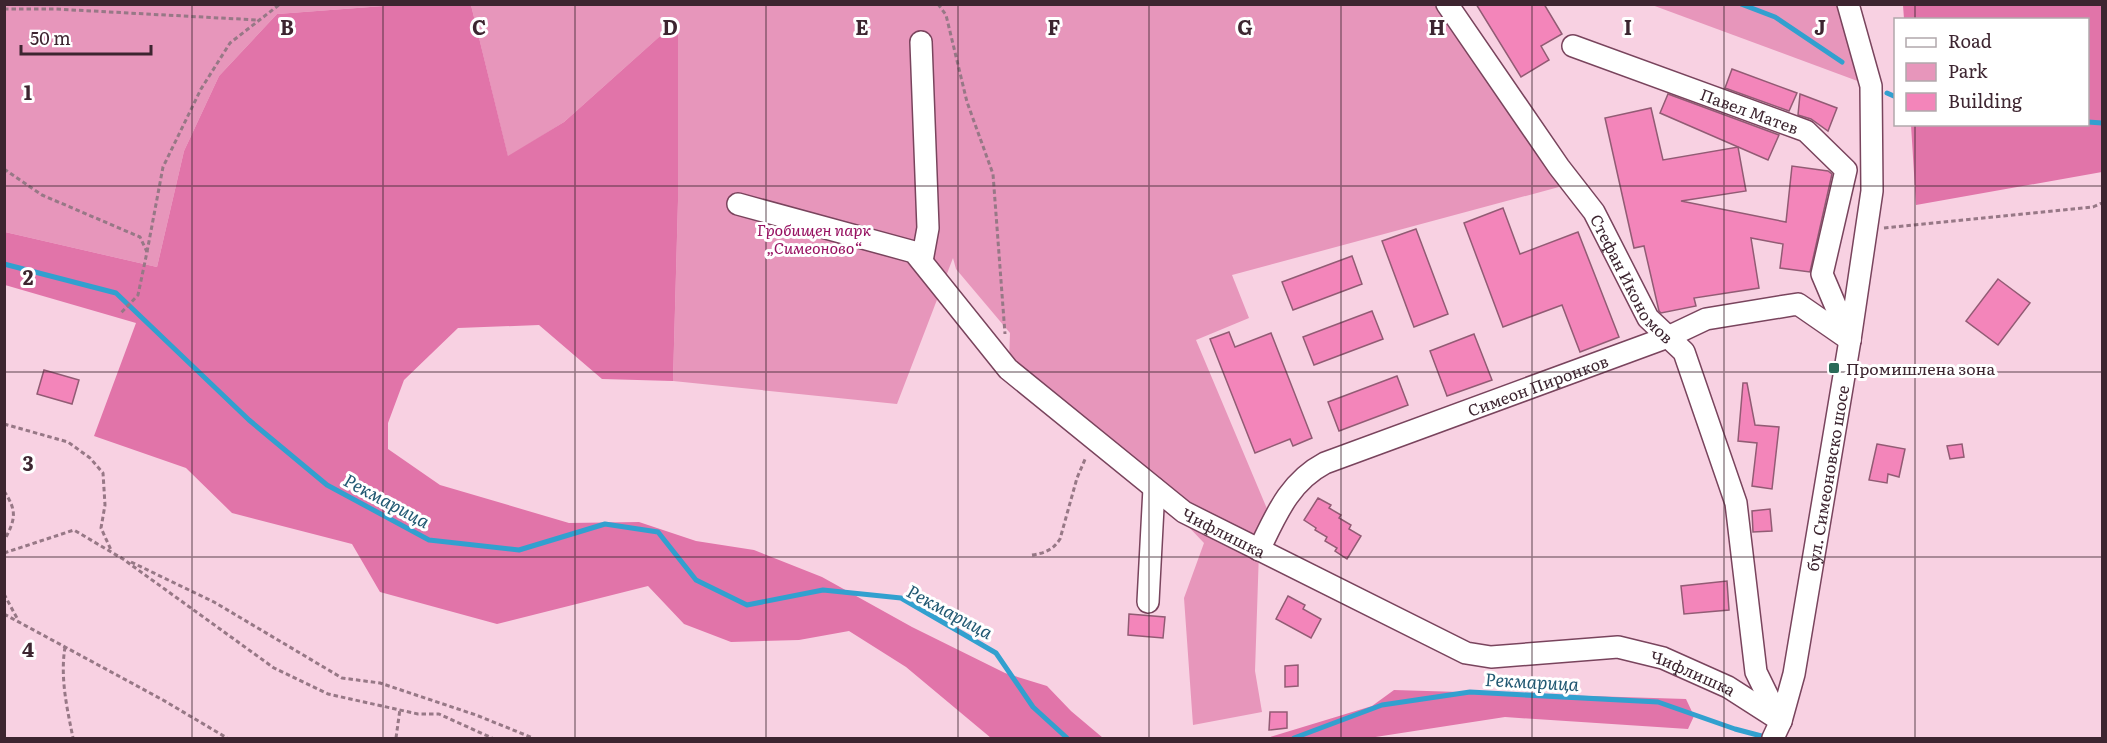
<svg xmlns="http://www.w3.org/2000/svg" width="2107" height="743" font-family="Literata,serif">
	<rect width="100%" height="100%" fill="#f8d1e2"/>
	<g fill="#e796bb">
		<path d="M 5,5 L 397,5 L 277,14 L 219,76 L 184,151 L 157,267 L 5,232 Z"/>
		<path d="M 471,5 L 1447,5 L 1570,184 L 1232,275 L 1249,318 L 1196,340 L 1273,523 L 1259,551 L 1255,671 L 1262,712 L 1193,725 L 1184,598 L 1204,543 L 1121,456 L 1009,361 L 1010,333 L 956,269 L 953,258 L 897,404 L 673,381 L 678,201 L 677,21 L 564,122 L 508,157 Z"/>
		<path d="M 1652,5 L 1848,5 L 1871,86 Z"/>
	</g>
	<g fill="#e174a9">
		<path d="M 397,5 L 471,5 L 508,156 L 564,122 L 678,20 L 678,201 L 673,381 L 602,379 L 539,325 L 458,328 L 404,380 L 388,423 L 388,449 L 440,485 L 569,523 L 639,522 L 696,541 L 754,550 L 822,577 L 912,627 L 1005,673 L 1047,686 L 1071,711 L 1103,738 L 991,738 L 906,667 L 849,631 L 799,640 L 731,642 L 684,624 L 648,586 L 497,624 L 380,592 L 352,544 L 232,513 L 186,468 L 94,436 L 136,323 L 5,285 L 5,232 L 157,267 L 184,151 L 219,76 L 277,14 Z"/>
		<path d="M 1903,5 L 2102,5 L 2102,172 L 1916,205 L 1911,125 L 2088,124 L 2088,20 L 1904,19 Z"/>
		<path d="M 1394,690 L 1686,699 L 1694,716 L 1688,729 L 1505,717 L 1369,738 L 1223,738 L 1267,738 L 1372,706 Z"/>
	</g>
	<g fill="none" stroke-linecap="round" stroke-linejoin="round">
		<g stroke="#32a0cf" stroke-width="5">
			<path d="M 1741,4 L 1775,17 L 1842,62"/>
			<path d="M 1887,93 L 1896,97"/>
			<path d="M 2088,122 L 2102,123"/>
			<path d="M 4,264 L 116,293 L 249,420 L 327,485 L 429,540 L 519,550 L 605,524 L 658,532 L 696,580 L 747,605 L 823,590 L 901,598 L 996,653 L 1033,707 L 1067,738"/>
			<path d="M 1294,738 L 1382,705 L 1470,692 L 1658,702 L 1735,729 L 1769,738"/>
		</g>
	</g>
	<g fill="#f385ba" stroke="#925b74" stroke-width="1.5">
		<path d="M 1476,4 L 1544,4 L 1562,34 L 1541,46 L 1549,60 L 1521,77 Z"/>
		<path d="M 1732,69 L 1797,93 L 1789,111 L 1725,88 Z"/>
		<path d="M 1668,94 L 1779,135 L 1768,160 L 1660,113 Z"/>
		<path d="M 1800,94 L 1837,108 L 1828,131 L 1811,119 L 1798,115 Z"/>
		<path d="M 1651,108 L 1663,160 L 1738,147 L 1746,191 L 1681,201 L 1786,222 L 1792,166 L 1828,171 L 1832,174 L 1810,272 L 1780,268 L 1783,244 L 1751,238 L 1759,288 L 1694,298 L 1696,306 L 1661,313 L 1659,311 L 1644,246 L 1634,248 L 1605,118 Z"/>
		<path d="M 1503,208 L 1520,254 L 1578,232 L 1619,337 L 1580,352 L 1562,305 L 1503,327 L 1464,223 Z"/>
		<path d="M 1416,229 L 1448,314 L 1414,327 L 1382,241 Z"/>
		<path d="M 1352,256 L 1362,284 L 1293,310 L 1282,282 Z"/>
		<path d="M 1998,279 L 2030,303 L 1998,345 L 1966,321 Z"/>
		<path d="M 1372,311 L 1383,339 L 1314,365 L 1303,337 Z"/>
		<path d="M 1229,332 L 1235,347 L 1271,333 L 1312,438 L 1293,446 L 1290,439 L 1255,453 L 1210,339 Z"/>
		<path d="M 1474,334 L 1492,380 L 1447,396 L 1430,351 Z"/>
		<path d="M 44,370 L 79,380 L 72,404 L 37,394 Z"/>
		<path d="M 1397,376 L 1408,405 L 1339,431 L 1328,402 Z"/>
		<path d="M 1743,383 L 1747,383 L 1755,425 L 1779,427 L 1772,489 L 1752,486 L 1757,443 L 1738,441 Z"/>
		<path d="M 1877,444 L 1905,449 L 1899,477 L 1888,474 L 1887,483 L 1869,480 Z"/>
		<path d="M 1962,444 L 1964,457 L 1950,459 L 1947,446 Z"/>
		<path d="M 1318,498 L 1331,505 L 1329,508 L 1341,515 L 1339,518 L 1351,525 L 1349,529 L 1361,536 L 1347,559 L 1335,551 L 1337,548 L 1325,541 L 1327,537 L 1315,530 L 1316,528 L 1304,520 Z"/>
		<path d="M 1770,509 L 1772,531 L 1753,532 L 1752,511 Z"/>
		<path d="M 1727,581 L 1729,610 L 1684,614 L 1681,586 Z"/>
		<path d="M 1288,596 L 1305,605 L 1303,609 L 1321,619 L 1311,638 L 1276,619 Z"/>
		<path d="M 1129,614 L 1165,617 L 1163,638 L 1128,635 Z"/>
		<path d="M 1298,665 L 1298,686 L 1285,687 L 1285,666 Z"/>
		<path d="M 1270,712 L 1287,712 L 1287,728 L 1269,730 Z"/>
	</g>
	<g fill="none" stroke-linecap="round" stroke-linejoin="round">
		<g stroke="#79445d" stroke-width="24">
			<g id="minor">
				<path id="s1" d="M 1447,4 L 1559,167 L 1594,212 L 1648,318 L 1684,352 L 1736,503 L 1756,672 L 1780,721"/>
				<path d="M 921,42 L 928,228 L 922,261"/>
				<path id="s2" d="M 1573,46 L 1806,131 L 1846,170 L 1822,274 L 1850,340"/>
				<path id="s3" d="M 738,204 L 914,252 L 1008,369 L 1184,512 L 1466,653 L 1491,657 L 1618,647 L 1663,658 L 1728,687 L 1781,721"/>
				<path id="s4" d="M 1259,550 C 1276,515 1289,482 1325,463 L 1668,337 L 1706,319 L 1798,304 L 1850,340"/>
				<path d="M 1148,602 L 1154,488"/>
				<path id="s5" d="M 1773,738 L 1781,721 L 1794,674 L 1850,340 L 1872,191 L 1871,86 L 1848,4"/>
			</g>
		</g>
		<g stroke="#977886" stroke-width="3" stroke-dasharray="4.5 3" stroke-linecap="butt">
			<path d="M 938,4 L 946,15 L 967,102 L 993,174 L 1005,334"/>
			<path d="M 4,9 L 55,9 L 257,20"/>
			<path d="M 4,169 L 42,195 L 140,237 L 147,252 L 138,295 L 120,314"/>
			<path d="M 1884,228 L 2093,207 L 2102,203"/>
			<path d="M 147,252 L 163,167 L 201,89 L 230,43 L 280,4"/>
			<path d="M 4,424 L 68,442 L 90,458 L 103,473 L 105,505 L 101,528 L 111,550"/>
			<path d="M 4,491 C 18,512 15,520 4,541"/>
			<path d="M 4,553 L 74,530 L 123,559 L 274,668 L 328,694 L 418,714 L 439,714 L 492,738"/>
			<path d="M 1032,555 C 1045,553 1053,550 1060,539 L 1077,478 L 1086,457"/>
			<path d="M 131,562 L 214,602 L 342,678 L 380,683 L 476,715 L 533,738"/>
			<path d="M 4,594 L 18,620"/>
			<path d="M 4,614 L 163,700 L 227,738"/>
			<path d="M 65,647 C 60,678 67,708 73,738"/>
			<path d="M 396,738 L 400,709"/>
		</g>
		<use href="#minor" stroke="#fff" stroke-width="21"/>
	</g>
	<path fill="none" stroke="#3d2530" stroke-width="1.5" stroke-opacity="0.55" d="M 192,4 L 192,738M 383,4 L 383,738M 575,4 L 575,738M 766,4 L 766,738M 958,4 L 958,738M 1149,4 L 1149,738M 1341,4 L 1341,738M 1532,4 L 1532,738M 1724,4 L 1724,738M 1915,4 L 1915,20M 1915,124 L 1915,738M 4,186 L 2102,186M 4,372 L 2102,372M 4,557 L 2102,557"/>
	<rect fill="#2b6a58" stroke="#fff" stroke-width="2" x="1828" y="362" width="12" height="12" rx="3"/>
	<g text-anchor="middle" dominant-baseline="central" stroke-width="6" stroke-linejoin="round" paint-order="stroke">
		<g font-size="16" fill="#3d2530" stroke="#fff">
			<text stroke="none"><textPath href="#s2" startOffset="188">Павел Матев</textPath></text>
			<text stroke="none"><textPath href="#s1" startOffset="332">Стефан Икономов</textPath></text>
			<text stroke="none"><textPath href="#s4" startOffset="338">Симеон Пиронков</textPath></text>
			<text stroke="none"><textPath href="#s5" startOffset="266">бул. Симеоновско шосе</textPath></text>
			<text stroke="none"><textPath href="#s3" startOffset="604">Чифлишка</textPath></text>
			<text stroke="none"><textPath href="#s3" startOffset="1107">Чифлишка</textPath></text>
		</g>
		<g font-size="16" font-style="italic" fill="#971161" stroke="#fff">
			<text x="814" y="229">Гробищен парк<tspan x="814" dy="18">„Симеоново“</tspan></text>
		</g>
		<g font-size="16" fill="#3d2530" stroke="#fff" text-anchor="start">
			<text x="1846" y="368">Промишлена зона</text>
		</g>
		<g font-size="18" font-style="italic" fill="#225973" stroke="#fff">
			<text transform="translate(387 500) rotate(28)">Рекмарица</text>
			<text transform="translate(950 611) rotate(28)">Рекмарица</text>
			<text transform="translate(1532 681) rotate(3)">Рекмарица</text>
		</g>
	</g>
	<g font-size="20" text-anchor="middle" font-weight="bold" fill="#3d2530" stroke="#fff" stroke-width="6" stroke-linejoin="round" paint-order="stroke">
		<text x="287" y="35">B</text>
		<text x="479" y="35">C</text>
		<text x="670" y="35">D</text>
		<text x="862" y="35">E</text>
		<text x="1054" y="35">F</text>
		<text x="1245" y="35">G</text>
		<text x="1437" y="35">H</text>
		<text x="1628" y="35">I</text>
		<text x="1820" y="35">J</text>
		<text x="28" y="100">1</text>
		<text x="28" y="285">2</text>
		<text x="28" y="471">3</text>
		<text x="28" y="657">4</text>
	</g>
	<rect width="2107" height="743" fill="none" stroke="#3d2530" stroke-width="12"/>
	<rect x="1894" y="18" width="195" height="108" fill="#ffffff" stroke="#b1a8ac" stroke-width="1.5"/>
	<rect x="1906" y="38" width="30" height="9" fill="#ffffff" stroke="#b1a8ac" stroke-width="1.5"/>
	<text x="1948" y="48" font-size="18" fill="#3d2530">Road</text>
	<rect x="1906" y="63" width="30" height="18" fill="#e796bb" stroke="#b1a8ac" stroke-width="1.5"/>
	<text x="1948" y="78" font-size="18" fill="#3d2530">Park</text>
	<rect x="1906" y="93" width="30" height="18" fill="#f385ba" stroke="#b1a8ac" stroke-width="1.5"/>
	<text x="1948" y="108" font-size="18" fill="#3d2530">Building</text>
	<path d="M21 45v9h130v-9" fill="none" stroke="#3d2530" stroke-width="3"/>
	<text x="30" y="45" font-size="18" fill="#3d2530" stroke="#ffffff" stroke-width="4.5" paint-order="stroke">50 m</text>
</svg>
